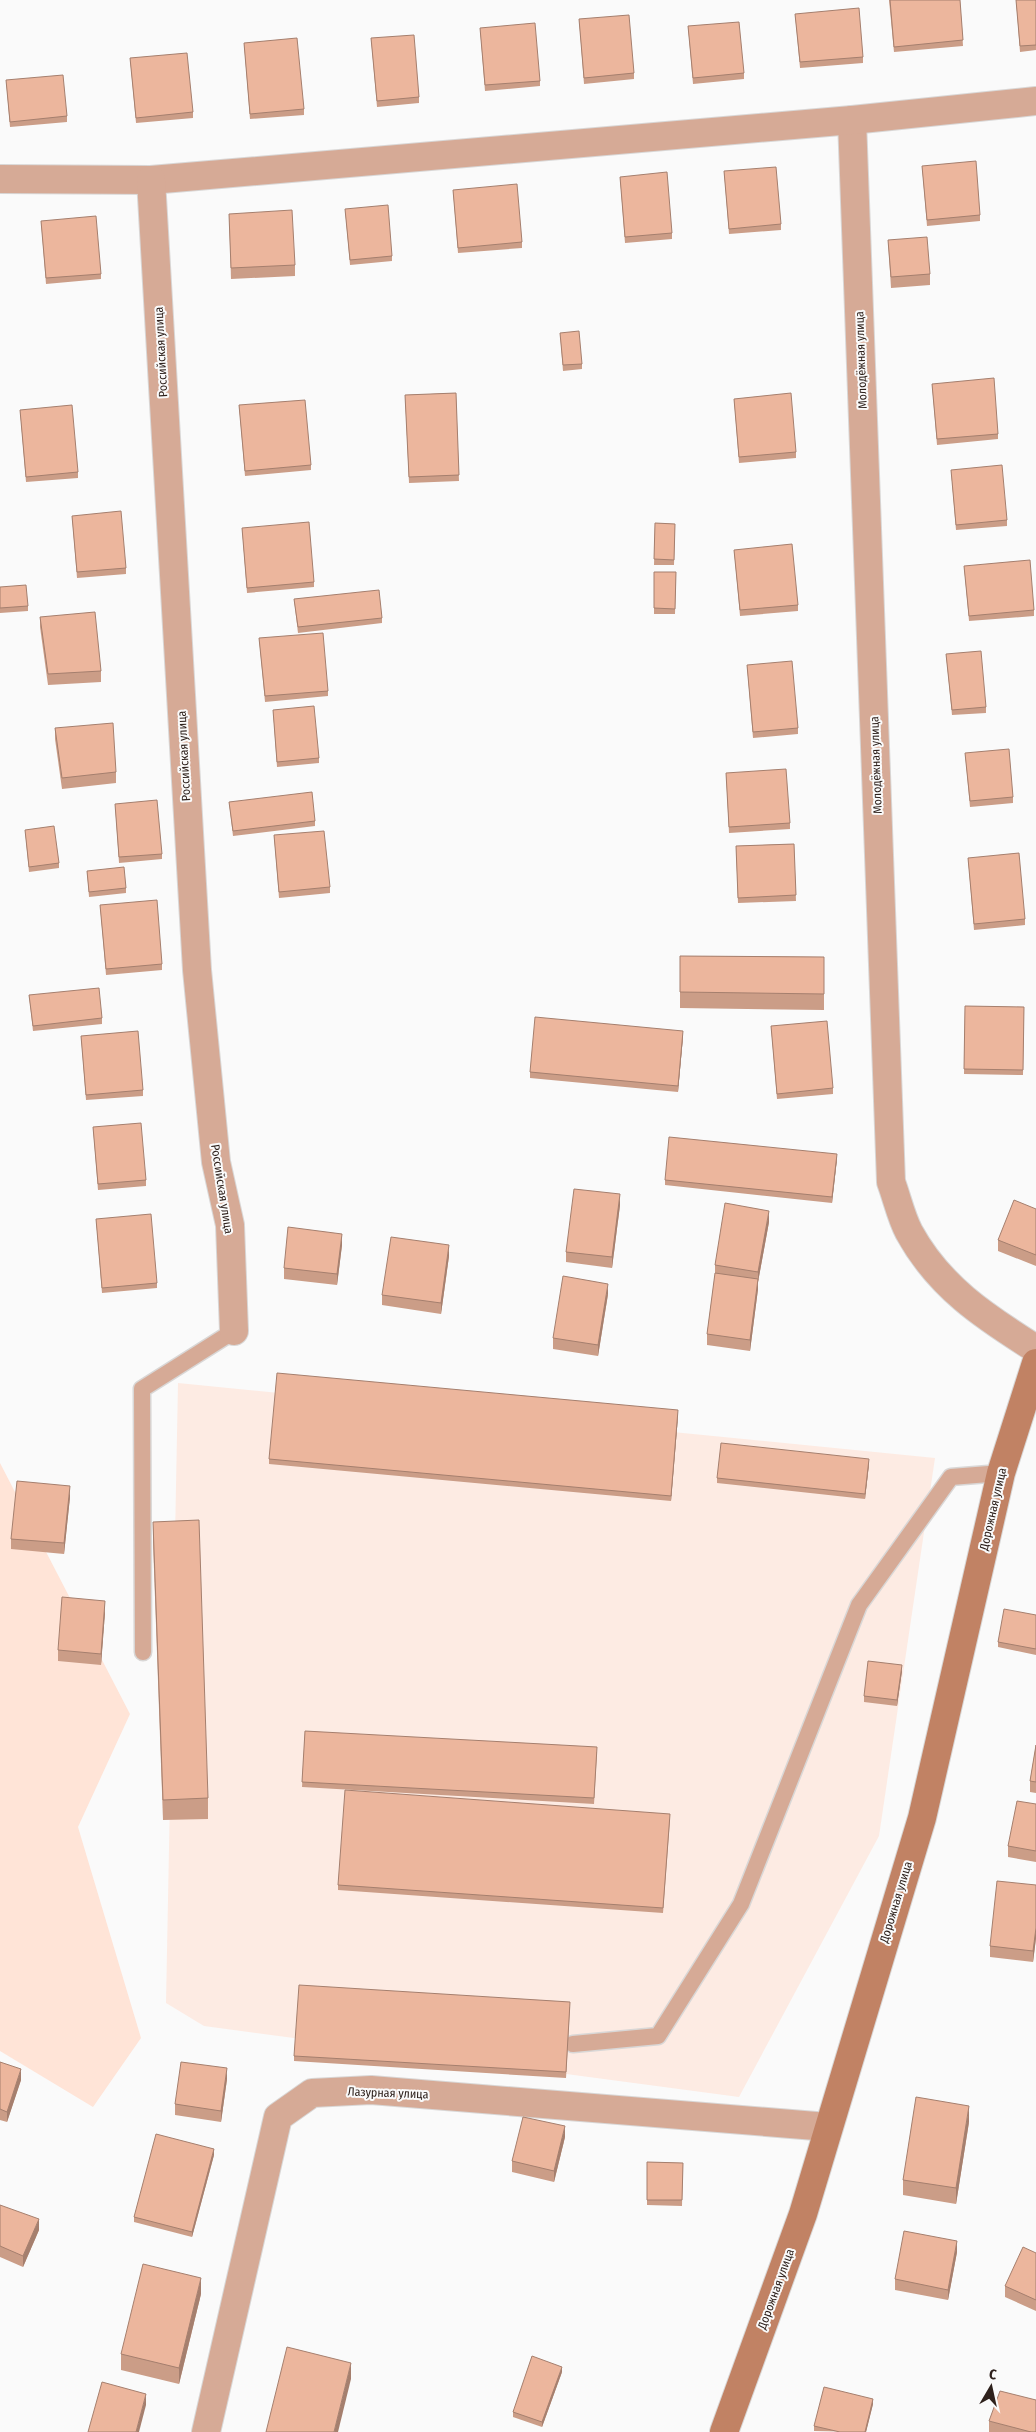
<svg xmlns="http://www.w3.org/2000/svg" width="1036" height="2432" font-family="'Fira Sans Condensed',sans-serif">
	<rect width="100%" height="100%" fill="#fafafa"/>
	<path fill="#fdebe3" d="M 178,1383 L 935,1458 L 879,1836 L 739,2097 L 204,2026 L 166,2003 Z"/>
	<path fill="#ffe4d7" d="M 0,1463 L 130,1714 L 78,1827 L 141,2038 L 93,2107 L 0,2051 Z"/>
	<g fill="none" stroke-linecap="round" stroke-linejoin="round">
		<g stroke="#d9d7d6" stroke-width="19">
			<g id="lane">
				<path d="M 143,1652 L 142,1389 L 234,1331"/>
				<path d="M 573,2044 L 658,2036 L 741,1904 L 859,1605 L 951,1477 L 1001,1473"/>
			</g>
		</g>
		<g stroke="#d9d7d6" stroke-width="30">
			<g id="street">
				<path d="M 852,120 L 891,1182 C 897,1198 901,1217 909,1232 C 939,1287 985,1317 1036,1349"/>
				<path d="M 0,179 L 151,180 L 852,120 L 1036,101"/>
				<path d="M 151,180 L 197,970 L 216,1162 L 230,1225 L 234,1331"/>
				<path d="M 206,2432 L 278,2117 L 312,2093 L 371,2090 L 828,2127"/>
			</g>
		</g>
		<g stroke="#d9d7d6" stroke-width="30">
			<path id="secondary" d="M 724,2432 L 803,2214 L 922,1818 L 1001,1473 L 1036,1363"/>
		</g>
		<use href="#lane" stroke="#d6aa96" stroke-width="16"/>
		<use href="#street" stroke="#d6aa96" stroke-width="28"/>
		<use href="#secondary" stroke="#c18264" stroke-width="28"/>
	</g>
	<g fill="#cb9d87">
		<path d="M 889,0 L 960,0 L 963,46 L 894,52 Z"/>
		<path d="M 1016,0 L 1036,0 L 1036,50 L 1020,52 Z"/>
		<path d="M 795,14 L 863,57 L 863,63 L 800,68 Z"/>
		<path d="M 579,19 L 634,73 L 634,79 L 584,84 Z"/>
		<path d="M 688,26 L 744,73 L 744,79 L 693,84 Z"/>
		<path d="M 480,28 L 540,81 L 540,86 L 485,91 Z"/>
		<path d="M 371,38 L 419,97 L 419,103 L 377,107 Z"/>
		<path d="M 244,43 L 304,109 L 304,115 L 250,119 Z"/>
		<path d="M 130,58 L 193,112 L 193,118 L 136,123 Z"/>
		<path d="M 6,80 L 67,116 L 67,122 L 10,127 Z"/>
		<path d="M 922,166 L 980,215 L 980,221 L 927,226 Z"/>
		<path d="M 724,171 L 781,224 L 781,230 L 729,234 Z"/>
		<path d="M 620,177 L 672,233 L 672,239 L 625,243 Z"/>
		<path d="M 453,190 L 522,242 L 522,248 L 458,253 Z"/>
		<path d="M 345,209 L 392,256 L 392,261 L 350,265 Z"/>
		<path d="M 229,214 L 295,265 L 295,276 L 231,279 Z"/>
		<path d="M 41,221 L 101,274 L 101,279 L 46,284 Z"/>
		<path d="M 888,240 L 930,274 L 930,285 L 891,288 Z"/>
		<path d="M 560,333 L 582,364 L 582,369 L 563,371 Z"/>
		<path d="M 932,384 L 998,434 L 998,439 L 937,445 Z"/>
		<path d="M 456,393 L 459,481 L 409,483 L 405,395 Z"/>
		<path d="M 734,399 L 796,452 L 796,458 L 739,463 Z"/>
		<path d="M 239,405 L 311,465 L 311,470 L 245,476 Z"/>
		<path d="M 20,410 L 78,472 L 78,478 L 26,482 Z"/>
		<path d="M 951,470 L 1007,520 L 1007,526 L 956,530 Z"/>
		<path d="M 72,516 L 126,568 L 126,574 L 77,578 Z"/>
		<path d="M 655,523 L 675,524 L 674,565 L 654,565 Z"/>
		<path d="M 242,528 L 314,582 L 314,587 L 247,593 Z"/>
		<path d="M 734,550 L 798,605 L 798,611 L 740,616 Z"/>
		<path d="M 964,566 L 1034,610 L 1034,616 L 969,621 Z"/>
		<path d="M 654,572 L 676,572 L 675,614 L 654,614 Z"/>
		<path d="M 0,587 L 28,606 L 28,611 L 0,613 Z"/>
		<path d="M 294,599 L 382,618 L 382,623 L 298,633 Z"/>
		<path d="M 40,617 L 101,671 L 101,682 L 48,685 L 40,627 Z"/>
		<path d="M 259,638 L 328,691 L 328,696 L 265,702 Z"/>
		<path d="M 946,654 L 986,707 L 986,713 L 952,715 Z"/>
		<path d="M 747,665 L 798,728 L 798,734 L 753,738 Z"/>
		<path d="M 273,710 L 319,758 L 319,763 L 277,767 Z"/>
		<path d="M 55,728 L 116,772 L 116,783 L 62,789 L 55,739 Z"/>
		<path d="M 965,753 L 1013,797 L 1013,803 L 970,807 Z"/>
		<path d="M 726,773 L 790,823 L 790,829 L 729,833 Z"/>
		<path d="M 229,802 L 315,821 L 315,826 L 233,836 Z"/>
		<path d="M 115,804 L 162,854 L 162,859 L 119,863 Z"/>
		<path d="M 25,830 L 59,863 L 59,868 L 29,872 Z"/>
		<path d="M 274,835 L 330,887 L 330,893 L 279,898 Z"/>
		<path d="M 794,844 L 796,901 L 738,903 L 736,846 Z"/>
		<path d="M 968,858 L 1025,919 L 1025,925 L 974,930 Z"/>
		<path d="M 87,871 L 126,888 L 126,893 L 89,897 Z"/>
		<path d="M 100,905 L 162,964 L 162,970 L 106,975 Z"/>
		<path d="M 680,956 L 824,957 L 824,1010 L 680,1008 Z"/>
		<path d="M 29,995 L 102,1018 L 102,1024 L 33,1031 Z"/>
		<path d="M 965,1006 L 1024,1007 L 1023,1075 L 964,1074 Z"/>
		<path d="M 771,1026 L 833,1088 L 833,1094 L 777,1099 Z"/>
		<path d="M 81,1036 L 143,1090 L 143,1096 L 86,1100 Z"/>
		<path d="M 683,1037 L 678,1092 L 530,1078 L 530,1072 Z"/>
		<path d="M 93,1127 L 146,1180 L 146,1186 L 98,1190 Z"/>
		<path d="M 837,1159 L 832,1203 L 665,1185 L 665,1180 Z"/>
		<path d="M 620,1205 L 612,1268 L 566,1262 L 566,1252 Z"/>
		<path d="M 1036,1209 L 1036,1266 L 998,1251 L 998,1240 Z"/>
		<path d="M 96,1219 L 157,1283 L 157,1288 L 102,1293 Z"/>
		<path d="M 769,1222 L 758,1282 L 758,1289 L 750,1351 L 707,1345 L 707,1334 L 715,1275 L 715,1265 Z"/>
		<path d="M 342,1245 L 337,1285 L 284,1279 L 284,1268 Z"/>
		<path d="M 449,1256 L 441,1314 L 382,1305 L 382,1295 Z"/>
		<path d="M 608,1294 L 598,1356 L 553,1349 L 553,1338 Z"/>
		<path d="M 678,1416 L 671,1501 L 269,1464 L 269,1459 Z"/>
		<path d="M 869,1464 L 865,1499 L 717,1483 L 717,1478 Z"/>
		<path d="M 70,1497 L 64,1554 L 11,1549 L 11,1539 Z"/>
		<path d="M 153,1522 L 208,1798 L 208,1819 L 163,1820 L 153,1542 Z"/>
		<path d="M 105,1612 L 101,1665 L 58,1661 L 58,1650 Z"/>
		<path d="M 1036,1615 L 1036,1655 L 998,1647 L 998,1642 Z"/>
		<path d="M 902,1671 L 897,1706 L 864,1702 L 864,1696 Z"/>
		<path d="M 305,1731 L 597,1752 L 594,1804 L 302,1787 Z"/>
		<path d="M 1036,1745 L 1036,1793 L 1030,1792 L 1030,1781 Z"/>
		<path d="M 1036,1804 L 1036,1862 L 1008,1857 L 1008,1846 Z"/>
		<path d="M 670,1819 L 663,1913 L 338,1890 L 338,1885 Z"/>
		<path d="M 1036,1885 L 1036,1938 L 1033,1962 L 990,1957 L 990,1946 Z"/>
		<path d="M 570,2007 L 566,2078 L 294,2061 L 294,2056 Z"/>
		<path d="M 0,2062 L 21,2080 L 7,2122 L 0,2120 Z"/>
		<path d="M 227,2079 L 221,2122 L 175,2115 L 175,2104 Z"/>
		<path d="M 969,2122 L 956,2204 L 903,2195 L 903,2180 Z"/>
		<path d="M 565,2137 L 554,2182 L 512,2172 L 512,2161 Z"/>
		<path d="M 214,2155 L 192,2237 L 134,2222 L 134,2217 Z"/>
		<path d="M 647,2162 L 683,2163 L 682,2206 L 647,2205 Z"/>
		<path d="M 0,2205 L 39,2230 L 23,2267 L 0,2257 Z"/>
		<path d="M 957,2252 L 948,2300 L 895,2290 L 895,2279 Z"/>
		<path d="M 1036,2253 L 1036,2311 L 1005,2297 L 1005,2286 Z"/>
		<path d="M 201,2294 L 179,2384 L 121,2370 L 121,2354 Z"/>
		<path d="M 562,2372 L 542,2427 L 513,2417 L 513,2412 Z"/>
		<path d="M 873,2404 L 866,2432 L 814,2431 L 814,2426 Z"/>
		<path d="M 989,2421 L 1036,2432 L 989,2432 Z"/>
	</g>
	<g fill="#a57f6e">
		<path d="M 683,1031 L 683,1037 L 678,1092 L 678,1086 Z"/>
		<path d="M 837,1154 L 837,1159 L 832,1203 L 832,1197 Z"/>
		<path d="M 620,1194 L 620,1205 L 612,1268 L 612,1257 Z"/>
		<path d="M 769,1211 L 769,1222 L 758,1282 L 758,1289 L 750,1351 L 750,1340 L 758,1280 L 758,1272 Z"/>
		<path d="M 342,1234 L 342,1245 L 337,1285 L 337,1274 Z"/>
		<path d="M 449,1245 L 449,1256 L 441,1314 L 441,1303 Z"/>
		<path d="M 608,1284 L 608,1294 L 598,1356 L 598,1345 Z"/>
		<path d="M 678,1410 L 678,1416 L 671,1501 L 671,1496 Z"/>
		<path d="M 869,1459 L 869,1464 L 865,1499 L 865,1494 Z"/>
		<path d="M 70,1486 L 70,1497 L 64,1554 L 64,1543 Z"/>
		<path d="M 105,1601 L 105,1612 L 101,1665 L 101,1654 Z"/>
		<path d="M 902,1665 L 902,1671 L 897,1706 L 897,1700 Z"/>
		<path d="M 1036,1928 L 1036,1938 L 1033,1962 L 1033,1951 Z"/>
		<path d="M 227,2068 L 227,2079 L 221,2122 L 221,2111 Z"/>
		<path d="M 21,2069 L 21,2080 L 7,2122 L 7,2112 Z"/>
		<path d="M 969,2106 L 969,2122 L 956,2204 L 956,2188 Z"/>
		<path d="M 565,2126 L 565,2137 L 554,2182 L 554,2171 Z"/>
		<path d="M 214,2149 L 214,2155 L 192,2237 L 192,2232 Z"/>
		<path d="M 39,2219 L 39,2230 L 23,2267 L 23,2256 Z"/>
		<path d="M 957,2241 L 957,2252 L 948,2300 L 948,2290 Z"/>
		<path d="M 201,2278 L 201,2294 L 179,2384 L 179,2368 Z"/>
		<path d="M 351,2363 L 351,2379 L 338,2432 L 334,2432 Z"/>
		<path d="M 562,2367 L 562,2372 L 542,2427 L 542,2422 Z"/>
		<path d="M 146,2394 L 146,2405 L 139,2432 L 136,2432 Z"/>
		<path d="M 873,2399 L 873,2404 L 866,2432 L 865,2432 Z"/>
	</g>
	<g fill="#ecb69d" stroke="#a57f6e">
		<path d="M 890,0 L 960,0 L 963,40 L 894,47 Z"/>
		<path d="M 1016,0 L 1036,0 L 1036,45 L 1020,46 Z"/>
		<path d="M 859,8 L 863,57 L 800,62 L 795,14 Z"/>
		<path d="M 629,15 L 634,73 L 584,78 L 579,19 Z"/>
		<path d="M 739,22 L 744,73 L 693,78 L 688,26 Z"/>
		<path d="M 535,23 L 540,81 L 485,85 L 480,28 Z"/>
		<path d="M 414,35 L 419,97 L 377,101 L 371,38 Z"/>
		<path d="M 297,38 L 304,109 L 250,114 L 244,43 Z"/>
		<path d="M 187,53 L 193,112 L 136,118 L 130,58 Z"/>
		<path d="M 63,75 L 67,116 L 10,122 L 6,80 Z"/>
		<path d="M 976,161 L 980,215 L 927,220 L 922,166 Z"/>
		<path d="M 776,167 L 781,224 L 729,229 L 724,171 Z"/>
		<path d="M 667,172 L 672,233 L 625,237 L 620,177 Z"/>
		<path d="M 517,184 L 522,242 L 458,248 L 453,190 Z"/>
		<path d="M 388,205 L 392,256 L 350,260 L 345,209 Z"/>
		<path d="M 292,210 L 295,265 L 231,268 L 229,214 Z"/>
		<path d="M 96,216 L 101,274 L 46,278 L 41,221 Z"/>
		<path d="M 927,237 L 930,274 L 891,277 L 888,240 Z"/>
		<path d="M 579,331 L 582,364 L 563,365 L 560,333 Z"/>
		<path d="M 994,378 L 998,434 L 937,439 L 932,384 Z"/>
		<path d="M 456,393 L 459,475 L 409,477 L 405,395 Z"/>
		<path d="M 791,393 L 796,452 L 739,457 L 734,399 Z"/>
		<path d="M 305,400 L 311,465 L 245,471 L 239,405 Z"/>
		<path d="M 72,405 L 78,472 L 26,477 L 20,410 Z"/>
		<path d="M 1002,465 L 1007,520 L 956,525 L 951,470 Z"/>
		<path d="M 121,511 L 126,568 L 77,572 L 72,516 Z"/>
		<path d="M 309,522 L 314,582 L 247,588 L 242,528 Z"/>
		<path d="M 655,523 L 675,524 L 674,560 L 654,559 Z"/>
		<path d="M 792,544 L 798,605 L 740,610 L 734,550 Z"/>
		<path d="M 1030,560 L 1034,610 L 969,616 L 964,566 Z"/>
		<path d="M 654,572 L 676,572 L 675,609 L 654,608 Z"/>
		<path d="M 26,585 L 28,606 L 0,608 L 0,587 Z"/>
		<path d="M 379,590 L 382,618 L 298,627 L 294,599 Z"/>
		<path d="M 95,612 L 101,671 L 48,674 L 40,617 Z"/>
		<path d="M 323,633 L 328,691 L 265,696 L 259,638 Z"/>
		<path d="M 981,651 L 986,707 L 952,710 L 946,654 Z"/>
		<path d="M 792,661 L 798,728 L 753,732 L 747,665 Z"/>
		<path d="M 314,706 L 319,758 L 277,762 L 273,710 Z"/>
		<path d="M 113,723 L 116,772 L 62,778 L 55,728 Z"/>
		<path d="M 1009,749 L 1013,797 L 970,801 L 965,753 Z"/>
		<path d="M 786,769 L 790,823 L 729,827 L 726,773 Z"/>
		<path d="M 312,792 L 315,821 L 233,831 L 229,802 Z"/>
		<path d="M 157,800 L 162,854 L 119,857 L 115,804 Z"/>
		<path d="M 54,826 L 59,863 L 29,867 L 25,830 Z"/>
		<path d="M 324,831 L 330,887 L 279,892 L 274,835 Z"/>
		<path d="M 794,844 L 796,895 L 738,898 L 736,846 Z"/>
		<path d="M 1019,853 L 1025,919 L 974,924 L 968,858 Z"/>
		<path d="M 124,867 L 126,888 L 89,892 L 87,871 Z"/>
		<path d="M 157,900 L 162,964 L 106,969 L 100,905 Z"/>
		<path d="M 680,956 L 824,957 L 824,994 L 680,992 Z"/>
		<path d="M 99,988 L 102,1018 L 33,1026 L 29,995 Z"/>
		<path d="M 965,1006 L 1024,1007 L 1023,1070 L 964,1069 Z"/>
		<path d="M 535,1017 L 683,1031 L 678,1086 L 530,1072 Z"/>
		<path d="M 827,1021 L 833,1088 L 777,1094 L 771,1026 Z"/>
		<path d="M 138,1031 L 143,1090 L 86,1095 L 81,1036 Z"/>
		<path d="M 141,1123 L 146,1180 L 98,1184 L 93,1127 Z"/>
		<path d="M 669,1137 L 837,1154 L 832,1197 L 665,1180 Z"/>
		<path d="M 574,1189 L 620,1194 L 612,1257 L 566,1252 Z"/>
		<path d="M 1014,1200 L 1036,1209 L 1036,1255 L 998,1240 Z"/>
		<path d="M 725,1203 L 769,1211 L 758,1272 L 715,1265 Z"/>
		<path d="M 151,1214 L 157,1283 L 102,1288 L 96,1219 Z"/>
		<path d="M 288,1227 L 342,1234 L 337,1274 L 284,1268 Z"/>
		<path d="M 391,1237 L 449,1245 L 441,1303 L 382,1295 Z"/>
		<path d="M 715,1273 L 758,1279 L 750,1340 L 707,1334 Z"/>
		<path d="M 563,1276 L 608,1284 L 598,1345 L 553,1338 Z"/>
		<path d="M 277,1373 L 678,1410 L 671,1496 L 269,1459 Z"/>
		<path d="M 721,1443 L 869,1459 L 865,1494 L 717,1478 Z"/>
		<path d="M 17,1481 L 70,1486 L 64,1543 L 11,1539 Z"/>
		<path d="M 199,1520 L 208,1798 L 163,1800 L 153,1522 Z"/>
		<path d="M 62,1597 L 105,1601 L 101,1654 L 58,1650 Z"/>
		<path d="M 1004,1609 L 1036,1615 L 1036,1649 L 998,1642 Z"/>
		<path d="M 868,1661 L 902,1665 L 897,1700 L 864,1696 Z"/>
		<path d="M 305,1731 L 597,1747 L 594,1798 L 302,1782 Z"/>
		<path d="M 1036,1745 L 1036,1782 L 1030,1781 Z"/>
		<path d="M 345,1790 L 670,1814 L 663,1908 L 338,1885 Z"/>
		<path d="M 1017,1801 L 1036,1804 L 1036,1851 L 1008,1846 Z"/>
		<path d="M 997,1881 L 1036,1885 L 1036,1928 L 1033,1951 L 990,1946 Z"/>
		<path d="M 299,1985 L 570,2002 L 566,2072 L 294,2056 Z"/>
		<path d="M 0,2062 L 21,2069 L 7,2112 L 0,2109 Z"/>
		<path d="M 181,2062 L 227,2068 L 221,2111 L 175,2104 Z"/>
		<path d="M 916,2097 L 969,2106 L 956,2188 L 903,2180 Z"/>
		<path d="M 523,2117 L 565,2126 L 554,2171 L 512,2161 Z"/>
		<path d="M 156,2134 L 214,2149 L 192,2232 L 134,2217 Z"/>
		<path d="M 647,2162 L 683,2163 L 682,2200 L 647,2200 Z"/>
		<path d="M 0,2205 L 39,2219 L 23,2256 L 0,2246 Z"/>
		<path d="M 904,2231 L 957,2241 L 948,2290 L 895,2279 Z"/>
		<path d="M 1023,2247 L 1036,2253 L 1036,2300 L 1005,2286 Z"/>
		<path d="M 143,2264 L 201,2278 L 179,2368 L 121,2354 Z"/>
		<path d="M 287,2347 L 351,2363 L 334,2432 L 266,2432 Z"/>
		<path d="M 532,2356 L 562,2367 L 542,2422 L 513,2412 Z"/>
		<path d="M 102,2382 L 146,2394 L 136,2432 L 88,2432 Z"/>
		<path d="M 824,2387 L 873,2399 L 865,2432 L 840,2432 L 814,2426 Z"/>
		<path d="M 1000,2391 L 1036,2400 L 1036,2432 L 1031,2432 L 989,2421 Z"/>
	</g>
	<g text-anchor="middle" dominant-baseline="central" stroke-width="4" stroke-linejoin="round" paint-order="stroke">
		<g font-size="12" fill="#2e211c" stroke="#fafafa">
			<text transform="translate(161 352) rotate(-93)">Российская улица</text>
			<text transform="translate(861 360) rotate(-92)">Молодёжная улица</text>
			<text transform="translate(184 756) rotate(-93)">Российская улица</text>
			<text transform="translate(876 765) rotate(-92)">Молодёжная улица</text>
			<text transform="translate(222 1189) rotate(81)">Российская улица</text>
			<text transform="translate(993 1509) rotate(-77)">Дорожная улица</text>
			<text transform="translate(896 1902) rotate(-73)">Дорожная улица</text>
			<text transform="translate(388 2093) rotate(2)">Лазурная улица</text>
			<text transform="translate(776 2289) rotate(-70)">Дорожная улица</text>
		</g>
	</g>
	<g transform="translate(991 2387) rotate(9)" stroke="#fafafa" stroke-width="4" paint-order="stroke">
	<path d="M0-4L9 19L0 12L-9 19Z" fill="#2e211c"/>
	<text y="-8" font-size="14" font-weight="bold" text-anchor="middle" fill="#2e211c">С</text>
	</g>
</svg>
